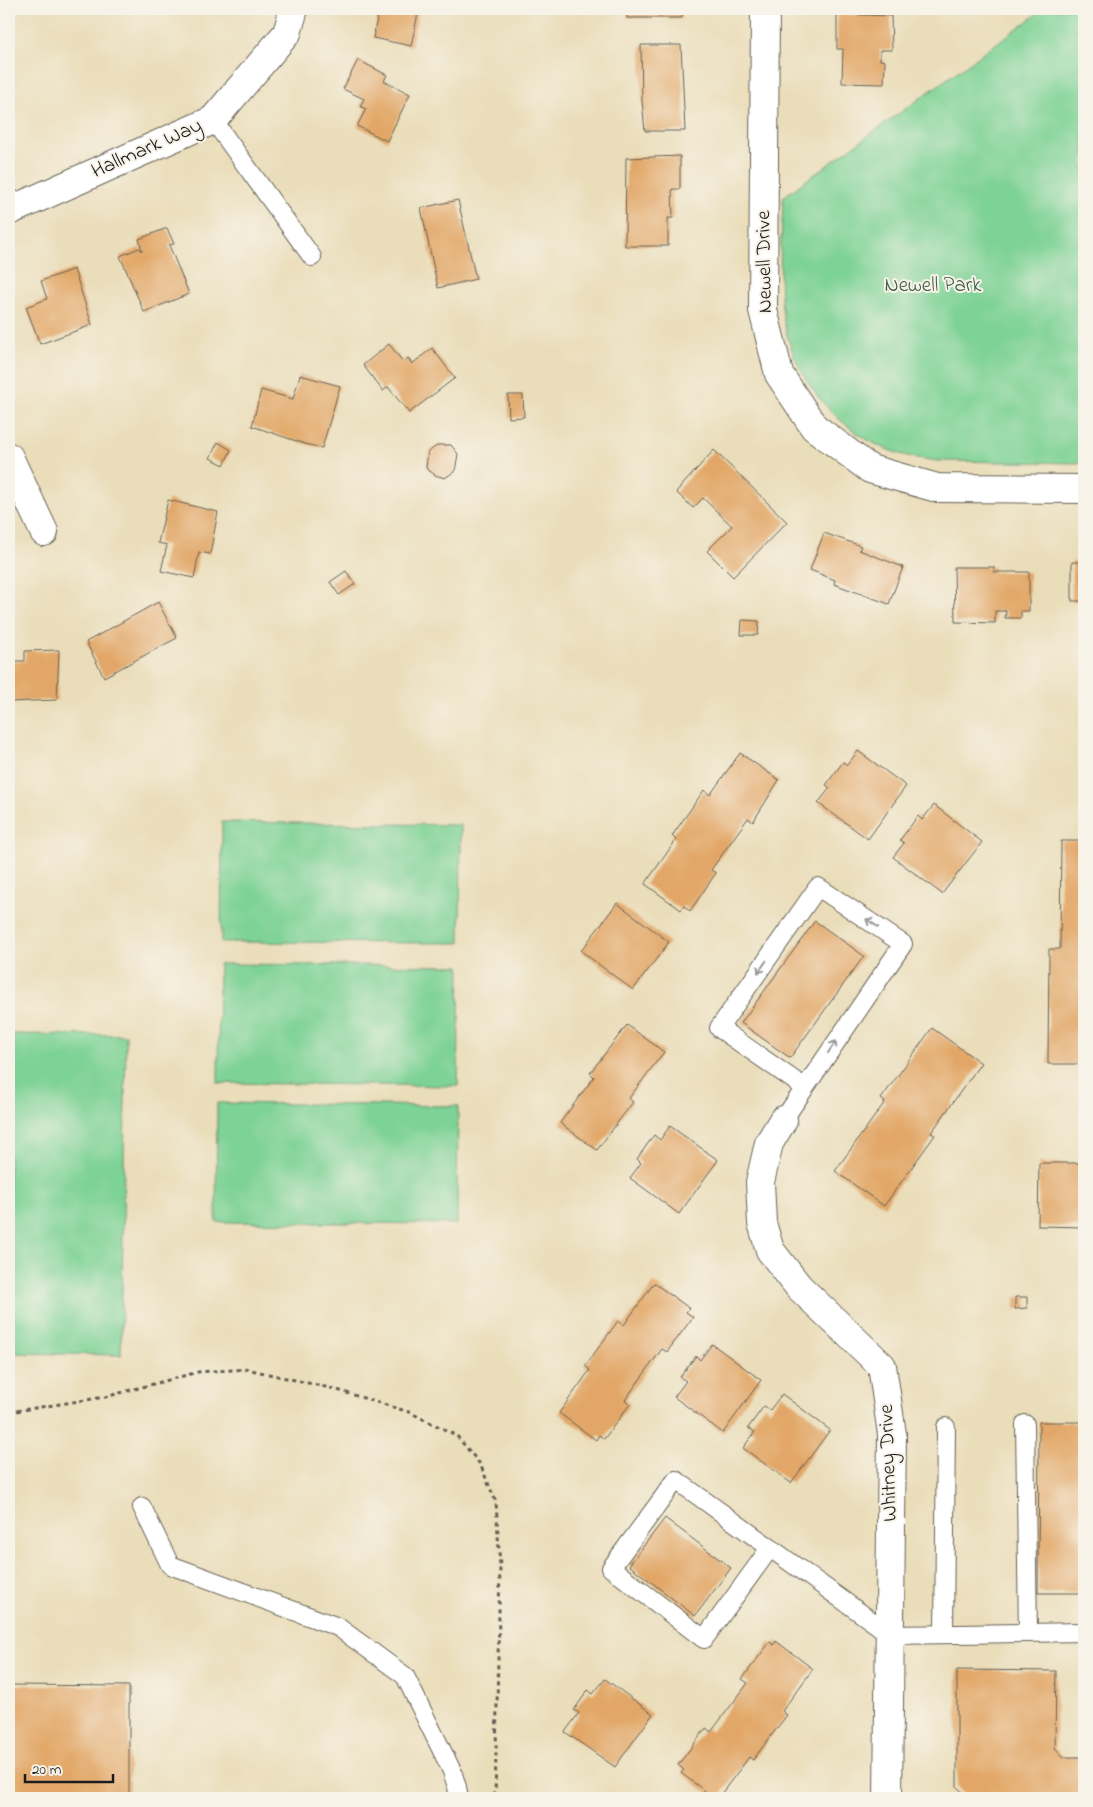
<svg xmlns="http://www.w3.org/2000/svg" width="1093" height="1807" font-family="'Indie Flower',sans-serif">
	<rect width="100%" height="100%" fill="#f7f3e8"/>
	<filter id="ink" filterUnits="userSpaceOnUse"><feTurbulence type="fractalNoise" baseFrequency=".02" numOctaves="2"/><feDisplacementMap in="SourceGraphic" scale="10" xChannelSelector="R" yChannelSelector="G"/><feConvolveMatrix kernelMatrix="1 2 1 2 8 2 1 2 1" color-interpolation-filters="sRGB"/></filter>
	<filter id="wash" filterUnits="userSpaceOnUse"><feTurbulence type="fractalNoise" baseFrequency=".0096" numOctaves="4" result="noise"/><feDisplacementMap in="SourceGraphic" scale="20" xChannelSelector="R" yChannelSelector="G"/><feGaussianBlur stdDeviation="1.12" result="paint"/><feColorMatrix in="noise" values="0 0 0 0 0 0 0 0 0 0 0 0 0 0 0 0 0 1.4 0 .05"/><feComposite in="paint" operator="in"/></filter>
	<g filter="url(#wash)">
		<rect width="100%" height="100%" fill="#eaddb9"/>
		<g fill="#7dd295" stroke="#4c7758">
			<path d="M 1044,9 L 1084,9 L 1084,463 L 938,461 C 921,459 903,456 886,449 C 839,429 802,387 788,338 C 775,297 782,240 783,197 Z"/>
			<path d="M 222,822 L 461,825 L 460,943 L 221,942 Z"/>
			<path d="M 219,964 L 460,966 L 458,1086 L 218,1083 Z"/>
			<path d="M 9,1034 L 126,1035 L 121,1355 L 9,1353 Z"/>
			<path d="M 217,1103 L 458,1106 L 457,1224 L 216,1222 Z"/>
		</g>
		<g id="blocks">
			<g fill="#e2a767">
				<path d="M 379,9 L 419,9 L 411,46 L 373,38 Z"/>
				<rect x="627" y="9" width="55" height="9"/>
				<path d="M 837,14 L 891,16 L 892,50 L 880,50 L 880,60 L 885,61 L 884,84 L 842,83 L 843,49 L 837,49 Z"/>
				<path d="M 641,45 L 681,45 L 685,131 L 645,131 L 642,101 Z"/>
				<path d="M 358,60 L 387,75 L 384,81 L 410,94 L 387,141 L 357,126 L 366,109 L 360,106 L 364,99 L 343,89 Z"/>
				<path d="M 680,156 L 680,189 L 672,189 L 673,218 L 668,218 L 668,246 L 625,246 L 626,158 Z"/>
				<path d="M 458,200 L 476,279 L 438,288 L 421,208 Z"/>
				<path d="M 167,228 L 174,244 L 169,245 L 189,294 L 144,312 L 120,256 L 139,248 L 142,251 L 139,239 Z"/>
				<path d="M 74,269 L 92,325 L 40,344 L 26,307 L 47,299 L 41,281 Z"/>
				<path d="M 389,344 L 403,362 L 408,358 L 412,364 L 432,348 L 455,378 L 409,413 L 388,387 L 383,391 L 363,365 Z"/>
				<path d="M 300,375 L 340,386 L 322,448 L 305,444 L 252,426 L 261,390 L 293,399 Z"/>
				<path d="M 508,395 L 523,395 L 524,417 L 509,418 Z"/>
				<path d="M 218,442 L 231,450 L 224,465 L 210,458 Z"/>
				<path d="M 438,445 L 451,445 L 458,454 L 455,471 L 445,478 L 435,475 L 426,468 L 428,452 Z"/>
				<path d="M 714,450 L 787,522 L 733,577 L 707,551 L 732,526 L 703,498 L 693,508 L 676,492 Z"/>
				<path d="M 168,500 L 218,512 L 210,554 L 199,552 L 194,578 L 161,571 L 167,545 L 158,543 Z"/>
				<path d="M 824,533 L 861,546 L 859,550 L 903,567 L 889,604 L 834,584 L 835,580 L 810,570 Z"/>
				<rect x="1072" y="562" width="12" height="39"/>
				<path d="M 954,567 L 994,567 L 994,572 L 1029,572 L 1029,611 L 1021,611 L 1021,618 L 1005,618 L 1006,611 L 995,611 L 995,623 L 955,622 Z"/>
				<path d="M 346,571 L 355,584 L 339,595 L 330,582 Z"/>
				<path d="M 158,602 L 177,638 L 104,677 L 86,642 Z"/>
				<path d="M 742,620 L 759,621 L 758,635 L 741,635 Z"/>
				<path d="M 59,650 L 57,700 L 9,702 L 9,661 L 25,661 L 25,651 Z"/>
				<path d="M 858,751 L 906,786 L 868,839 L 818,803 L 830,788 L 826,785 L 843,762 L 847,765 Z"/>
				<path d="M 740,753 L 779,780 L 753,822 L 748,818 L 711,870 L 716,873 L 690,911 L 684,906 L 681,910 L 645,884 L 676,840 L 672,836 L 704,790 L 710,795 Z"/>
				<path d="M 934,805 L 982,842 L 942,894 L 893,857 L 904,843 L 900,840 L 918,816 L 922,820 Z"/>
				<path d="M 1061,841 L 1084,841 L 1084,1064 L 1048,1064 L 1049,949 L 1060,949 Z"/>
				<path d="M 617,903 L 669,942 L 633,990 L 581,951 Z"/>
				<path d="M 815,921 L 864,956 L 790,1058 L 741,1023 Z"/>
				<path d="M 627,1025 L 664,1052 L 629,1098 L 633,1102 L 597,1150 L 560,1123 L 594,1077 L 590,1073 Z"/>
				<path d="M 932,1028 L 981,1063 L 931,1133 L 935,1135 L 884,1206 L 835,1171 L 885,1102 L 881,1099 Z"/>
				<path d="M 670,1126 L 718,1160 L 679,1214 L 630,1178 L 641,1163 L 637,1159 L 654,1135 L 660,1140 Z"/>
				<path d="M 1039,1163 L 1084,1163 L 1084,1227 L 1038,1226 Z"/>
				<path d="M 654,1283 L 689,1308 L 686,1312 L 693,1317 L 667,1352 L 662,1349 L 625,1400 L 630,1404 L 604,1439 L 599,1435 L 596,1440 L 559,1413 L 590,1370 L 585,1366 L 618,1321 L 624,1325 Z"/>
				<path d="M 1015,1297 L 1027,1297 L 1027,1308 L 1015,1309 Z"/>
				<path d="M 712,1344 L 761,1380 L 723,1433 L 674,1397 L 686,1381 L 680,1377 L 696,1356 L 700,1360 Z"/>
				<path d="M 782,1394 L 830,1430 L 791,1483 L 743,1448 L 755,1432 L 748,1428 L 764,1406 L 770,1410 Z"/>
				<path d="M 1039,1422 L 1084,1422 L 1084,1593 L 1038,1593 Z"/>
				<path d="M 665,1518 L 731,1568 L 695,1616 L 629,1565 Z"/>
				<path d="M 776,1641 L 813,1669 L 782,1711 L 787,1715 L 753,1760 L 749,1757 L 718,1798 L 714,1798 L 681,1773 L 684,1770 L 678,1765 L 706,1728 L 711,1732 L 748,1683 L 742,1679 L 770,1642 L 774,1645 Z"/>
				<path d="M 957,1670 L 1056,1671 L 1055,1748 L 1064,1757 L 1084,1757 L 1084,1798 L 969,1798 L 957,1787 Z"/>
				<path d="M 605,1679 L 653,1714 L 615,1767 L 565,1732 L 579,1713 L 574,1710 L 588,1690 L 593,1694 Z"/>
				<path d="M 9,1685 L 129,1686 L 129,1798 L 9,1798 Z"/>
			</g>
		</g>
	</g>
	<g filter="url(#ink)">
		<use href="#blocks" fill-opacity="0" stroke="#646053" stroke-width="1"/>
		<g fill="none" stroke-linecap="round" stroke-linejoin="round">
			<g stroke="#646053" stroke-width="20">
				<g id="lane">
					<path d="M 213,120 L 312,257"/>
					<path d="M 783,1120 L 903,944 L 818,887 L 719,1028 L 805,1088"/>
					<path d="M 1025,1424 L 1028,1633"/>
					<path d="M 142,1507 L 170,1565 L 338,1627 L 405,1676 L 452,1771 L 457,1787 L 459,1798"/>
					<path d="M 770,1548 L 704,1639 L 611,1568 L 676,1480 L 891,1635 L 1084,1632"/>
					<path d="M 944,1634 L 946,1427"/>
				</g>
			</g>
			<g stroke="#646053" stroke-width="30">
				<g id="street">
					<path d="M 765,9 L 763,310 L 779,374 L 814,427 L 870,469 L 937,488 L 1084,489"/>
					<path d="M 9,211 L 213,120 L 287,33 L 294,9"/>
					<path d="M 9,457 L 44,532"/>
					<path d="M 783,1120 L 769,1143 L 760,1182 L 762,1223 L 770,1250 L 799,1287 L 882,1366 L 892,1434 L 888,1798"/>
				</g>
			</g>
			<path stroke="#646053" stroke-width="3" stroke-dasharray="4 4" stroke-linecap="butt" d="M 9,1412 L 105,1397 L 198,1372 L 247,1369 L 334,1389 L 409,1412 L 456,1435 L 480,1464 L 496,1502 L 500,1567 L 495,1798"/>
			<use href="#lane" stroke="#fff" stroke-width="18"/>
			<use href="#street" stroke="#fff" stroke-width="28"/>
		</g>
		<defs><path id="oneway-shaft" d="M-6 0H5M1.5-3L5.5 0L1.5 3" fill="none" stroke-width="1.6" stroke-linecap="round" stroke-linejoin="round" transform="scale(1.25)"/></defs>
		<g stroke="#999">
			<use href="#oneway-shaft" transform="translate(872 923) rotate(-146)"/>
			<use href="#oneway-shaft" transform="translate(762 967) rotate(125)"/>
			<use href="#oneway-shaft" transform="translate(832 1047) rotate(-56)"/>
		</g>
	</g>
	<g text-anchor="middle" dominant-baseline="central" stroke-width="4" stroke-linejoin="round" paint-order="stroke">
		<g font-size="21" fill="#1c1c1c" stroke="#f7f3e8">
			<text transform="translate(147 149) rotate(-24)">Hallmark Way</text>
			<text transform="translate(765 262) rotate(-91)">Newell Drive</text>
			<text transform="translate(889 1463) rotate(-92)">Whitney Drive</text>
		</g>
		<g font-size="21" fill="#3e5c46" stroke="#f7f3e8">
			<text x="933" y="286">Newell Park</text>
		</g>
	</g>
	<rect width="1093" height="1807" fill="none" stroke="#f7f3e8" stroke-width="30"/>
	<path d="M25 1774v8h88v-8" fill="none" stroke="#1c1c1c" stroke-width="2.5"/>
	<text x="32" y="1774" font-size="15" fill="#1c1c1c" stroke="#f7f3e8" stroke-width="4" paint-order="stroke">20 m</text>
</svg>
